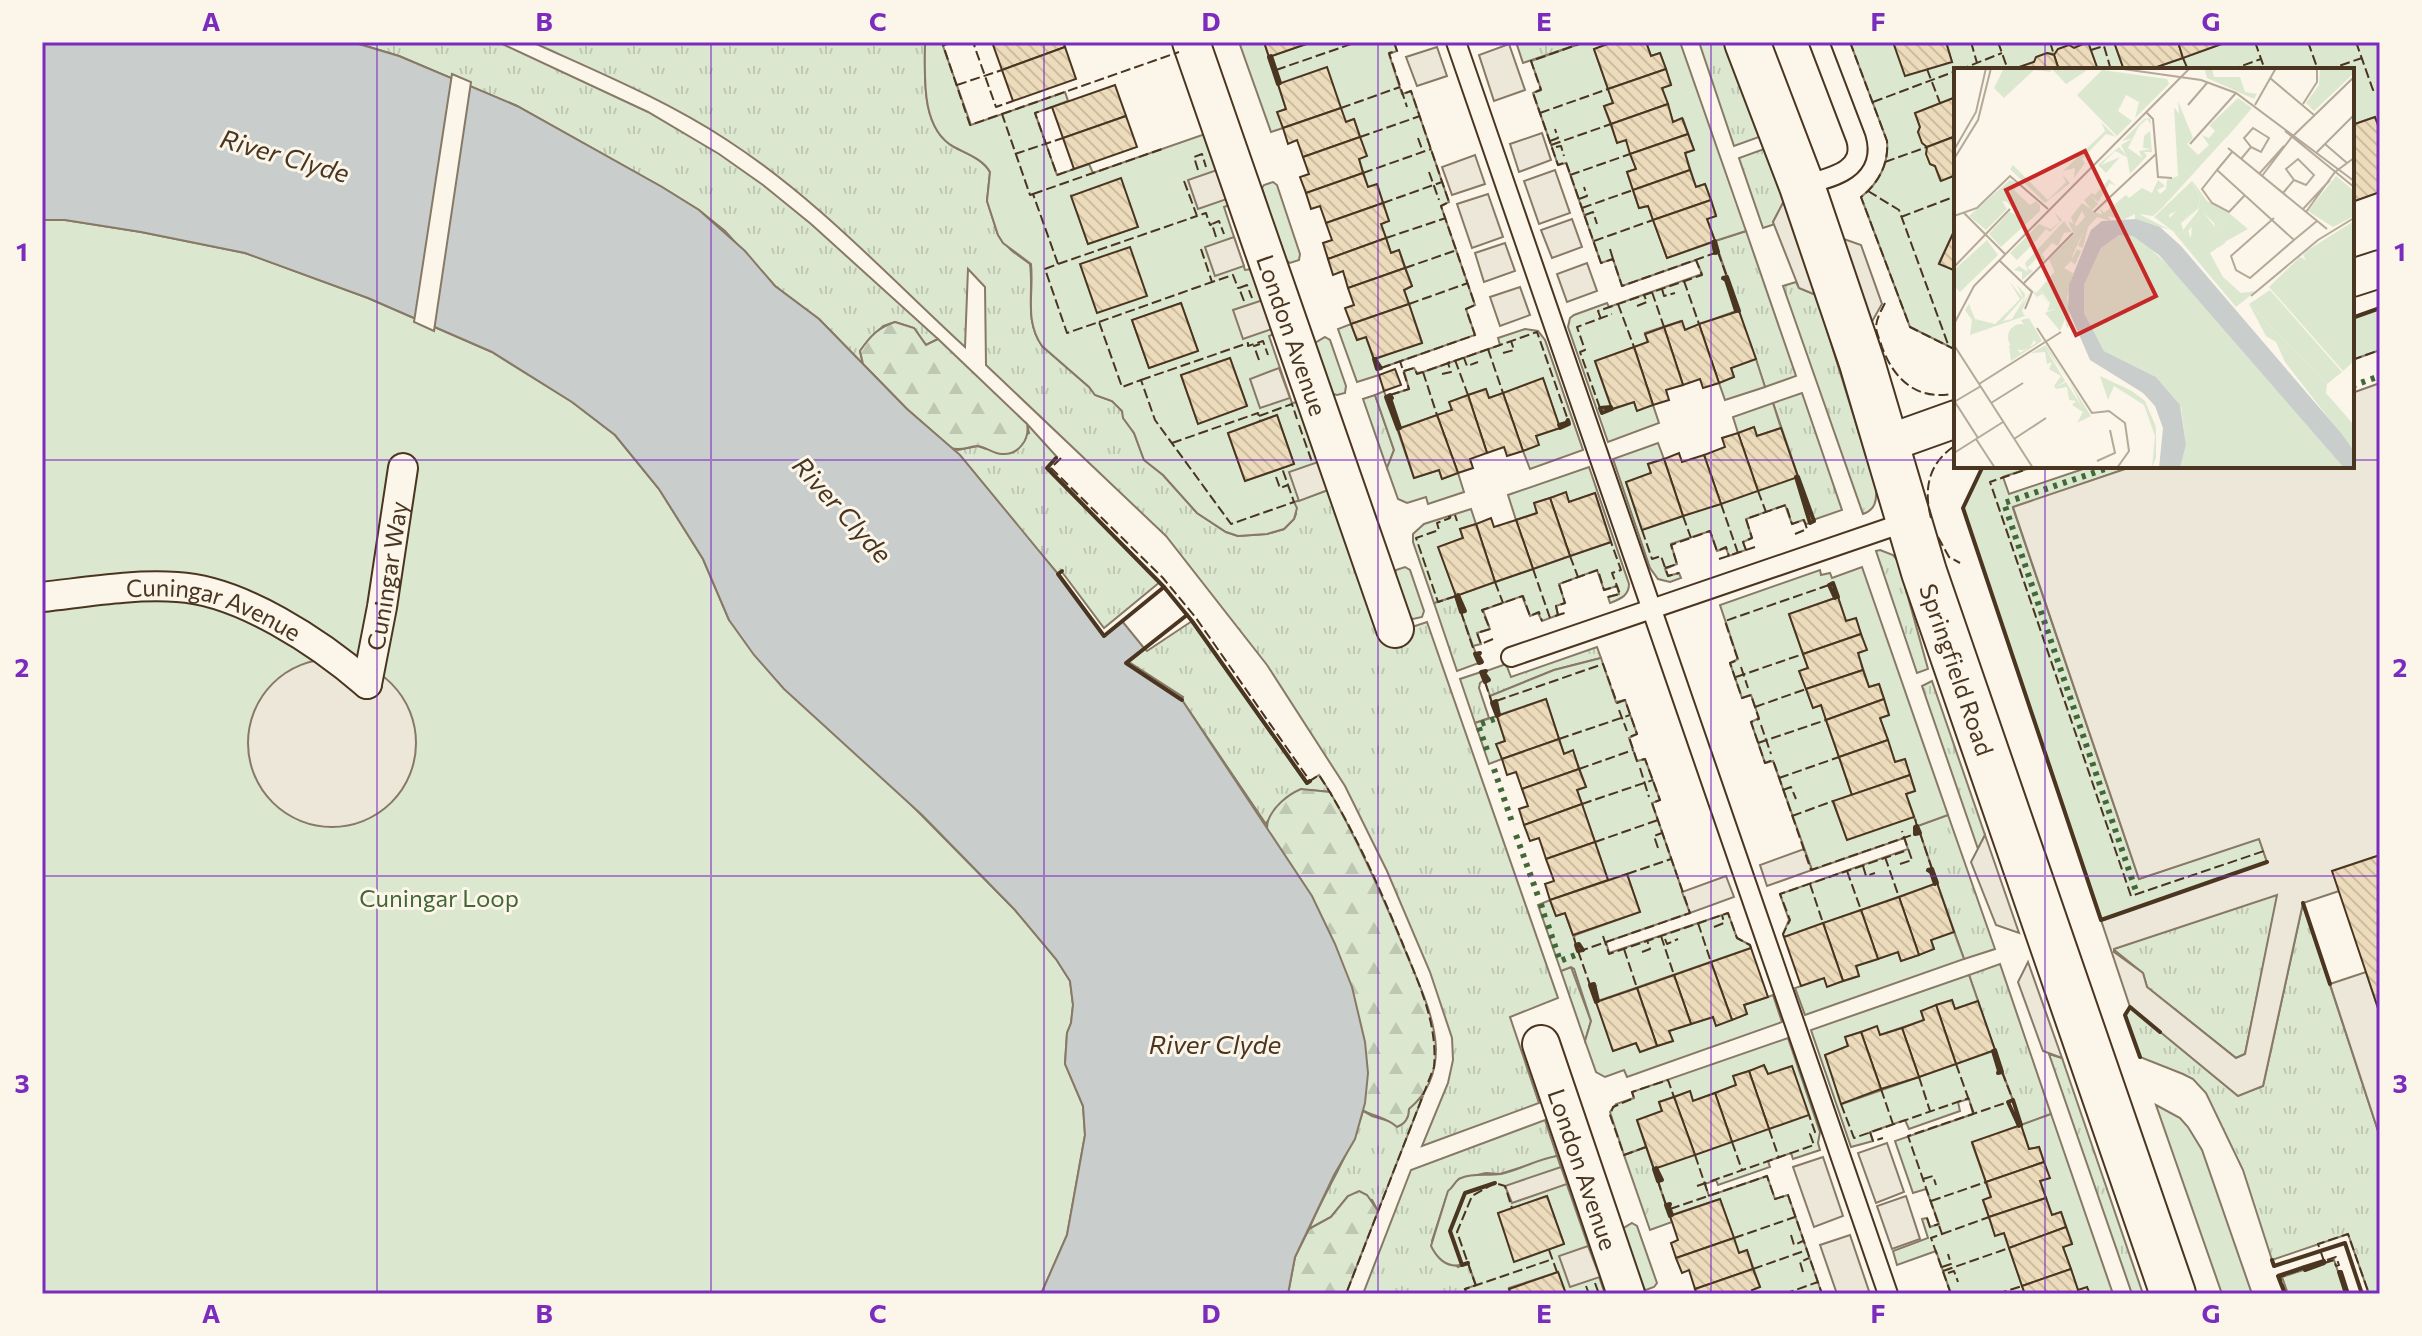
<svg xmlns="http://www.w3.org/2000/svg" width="2422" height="1336" font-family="Commissioner,sans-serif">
	<defs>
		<pattern id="grass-tufts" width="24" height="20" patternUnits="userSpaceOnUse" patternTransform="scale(2)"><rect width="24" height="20" fill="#dce7d0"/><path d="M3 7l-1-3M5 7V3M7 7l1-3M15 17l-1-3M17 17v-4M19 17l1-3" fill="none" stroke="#bec7b2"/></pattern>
		<pattern id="forest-firs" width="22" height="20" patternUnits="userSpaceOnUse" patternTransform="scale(2)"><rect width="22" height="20" fill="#dce7d0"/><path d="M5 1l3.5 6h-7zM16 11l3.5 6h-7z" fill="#bec7b2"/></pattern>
		<pattern id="building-back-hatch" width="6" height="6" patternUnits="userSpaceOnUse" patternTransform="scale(2)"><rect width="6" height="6" fill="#ecdcbc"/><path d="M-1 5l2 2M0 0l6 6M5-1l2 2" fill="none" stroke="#ccbda1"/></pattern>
	</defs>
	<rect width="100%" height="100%" fill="#fbf6e9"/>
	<g fill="url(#grass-tufts)" stroke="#887966" stroke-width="2">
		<path d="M 353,42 L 498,42 L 648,112 L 719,154 L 763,185 L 811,224 L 938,339 L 926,345 L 914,328 L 895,322 L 883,326 L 860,351 L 863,364 L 819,319 L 775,286 L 725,231 L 699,210 L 662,187 L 517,106 L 399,56 Z"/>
		<path d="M 532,42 L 925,42 C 925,75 920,128 954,147 C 967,154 983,159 990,172 L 987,201 L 998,235 L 1011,250 L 1030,264 C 1034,293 1024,320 1042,346 L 1089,387 L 1095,395 L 1112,401 L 1122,411 L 1124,418 L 1134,433 L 1144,460 L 1163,475 L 1197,513 L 1226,532 L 1238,536 L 1267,534 L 1284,529 L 1294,519 L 1296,514 L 1294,502 L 1328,490 L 1379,638 L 1427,622 L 1558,998 L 1510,1017 L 1539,1103 L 1422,1146 L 1448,1083 L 1453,1060 L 1452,1038 L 1430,972 L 1387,871 L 1345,786 L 1267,665 L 1166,536 L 986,365 L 985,287 L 968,269 L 965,347 C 888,276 815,197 727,140 C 666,100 598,72 532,42 Z"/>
		<path d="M 1516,42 L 1585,42 L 1523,63 Z"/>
		<path d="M 1699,42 L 1724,42 L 1759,137 L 1734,146 Z"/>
		<path d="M 1764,149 L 1784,201 L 1773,222 L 1775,224 L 1763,228 L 1739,158 Z"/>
		<path d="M 1746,231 L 1796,376 L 1765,387 L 1715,241 Z"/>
		<path d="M 1796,282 L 1799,288 L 1816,295 L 1876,488 C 1877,501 1875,510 1863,514 L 1783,286 Z"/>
		<path d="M 1802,393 L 1842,510 L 1813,520 L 1773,403 Z"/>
		<path d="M 1375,395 L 1394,450 L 1387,468 L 1363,399 Z"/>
		<path d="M 1027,424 L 1057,457 L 1047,468 L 1160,582 L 1104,628 L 1062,572 L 1058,574 L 951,448 L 958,450 L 978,446 L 986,449 L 1029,433 Z"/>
		<path d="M 1880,550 L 1893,555 L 1898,561 L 1928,669 L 1917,673 L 1876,551 Z"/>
		<path d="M 1456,596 L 1479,663 L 1457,671 L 1434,603 Z"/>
		<path d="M 1192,621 L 1306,783 L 1319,775 L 1330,792 L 1310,790 L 1272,816 L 1267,822 L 1268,827 L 1182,700 L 1183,697 L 1129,662 L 1145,649 L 1147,651 Z"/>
		<path d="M 1597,647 L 1601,658 L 1554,670 L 1490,696 L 1485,682 L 1488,680 L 1484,673 L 1486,671 L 1506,664 L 1511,677 Z"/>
		<path d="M 1481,672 L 1484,680 L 1480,683 L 1479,688 L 1489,718 L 1475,723 L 1460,679 Z"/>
		<path d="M 1932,681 L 1985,835 L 1978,849 L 1922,686 Z"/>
		<path d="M 1948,815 L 1995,949 L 1964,959 L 1917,826 Z"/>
		<path d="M 2278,894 L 2245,1054 L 2236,1058 L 2147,987 L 2143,973 L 2113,949 Z"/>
		<path d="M 2303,903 L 2380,1137 L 2380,1294 L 2369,1294 L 2348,1234 L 2272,1260 L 2243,1170 L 2206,1093 L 2193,1079 L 2183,1074 L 2140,1057 L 2125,1015 L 2130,1007 L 2238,1095 L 2263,1086 Z"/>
		<path d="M 2000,964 L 2051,1114 L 2021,1125 L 1969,975 Z"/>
		<path d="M 1571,967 L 1591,1021 L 1585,1041 L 1561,971 Z"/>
		<path d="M 2049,1054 L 2062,1058 L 2143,1294 L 2132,1294 Z"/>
		<path d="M 1423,1096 L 1378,1211 L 1372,1200 L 1348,1196 L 1331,1217 L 1309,1229 C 1326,1189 1351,1152 1363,1111 L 1372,1116 L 1392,1122 Z"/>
		<path d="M 1545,1120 L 1557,1156 L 1500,1174 L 1486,1173 L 1459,1179 L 1446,1198 L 1432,1241 L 1458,1267 L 1468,1263 L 1476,1286 L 1465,1289 L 1467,1294 L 1363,1294 L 1411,1170 Z"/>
		<path d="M 1646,1147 L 1672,1222 L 1650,1230 L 1624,1155 Z"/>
	</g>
	<g fill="url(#forest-firs)" stroke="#887966" stroke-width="2">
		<path d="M 895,322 L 914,328 L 926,345 L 938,339 L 1027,424 C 1030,439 1019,455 1002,454 C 993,454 985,446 977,446 C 967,447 961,451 951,448 L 907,409 L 863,364 L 860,351 C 870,336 879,327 895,322 Z"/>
		<path d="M 1301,789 L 1330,792 C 1360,844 1384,899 1407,955 C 1419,984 1435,1017 1436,1049 C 1436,1073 1427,1094 1409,1109 C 1409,1118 1405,1124 1397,1127 C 1388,1118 1372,1116 1361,1109 L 1270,854 C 1270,845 1265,830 1268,821 C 1273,807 1287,795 1301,789 Z"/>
		<path d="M 1359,1191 L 1367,1195 L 1378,1211 L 1346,1294 L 1288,1294 L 1295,1257 L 1309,1229 L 1331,1217 L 1348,1196 Z"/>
	</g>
	<g fill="#dce7d0" stroke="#887966" stroke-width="2" fill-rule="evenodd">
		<path d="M 925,42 L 951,42 L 943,46 L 971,125 L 1065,92 L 1068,101 L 1035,113 L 1057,175 L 1089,164 L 1093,173 L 1205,134 L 1230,205 L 1224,207 L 1245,270 L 1252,269 L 1274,334 L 1269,336 L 1292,403 L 1298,402 L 1328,490 L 1294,502 L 1297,508 L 1294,519 L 1284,529 L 1267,534 L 1238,536 L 1226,532 L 1197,513 L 1163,475 L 1144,460 L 1134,433 L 1123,418 L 1122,411 L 1112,401 L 1095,395 L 1089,387 L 1042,346 C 1024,320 1034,293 1031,264 L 1003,243 L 998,235 L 987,201 L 990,172 C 983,159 967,154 954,147 C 920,128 925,75 925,42 ZM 1072,196 L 1137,227 L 1088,244 ZM 1181,303 L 1198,351 L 1149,368 L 1132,320 ZM 1230,358 L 1247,406 L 1198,423 L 1181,375 ZM 1277,415 L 1294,464 L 1245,481 L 1228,433 Z"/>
		<path d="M 1239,42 L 1264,42 L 1286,109 L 1278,112 L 1283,128 L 1271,132 Z"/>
		<path d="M 1312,42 L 1394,42 L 1397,51 L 1389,54 L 1402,94 L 1411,91 L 1449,202 L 1441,206 L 1475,305 L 1466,309 L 1475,335 L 1381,368 L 1375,359 L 1422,342 L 1404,290 L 1412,286 L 1399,250 L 1391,253 L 1381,224 L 1389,221 L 1377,185 L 1368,187 L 1359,159 L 1366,155 L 1354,119 L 1346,122 L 1280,83 L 1271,56 Z"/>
		<path d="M 1585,42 L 1613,42 L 1594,49 L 1613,103 L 1604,106 L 1617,142 L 1626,140 L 1636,169 L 1627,172 L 1639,208 L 1648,206 L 1667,258 L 1713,242 L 1714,253 L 1718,252 L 1727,277 L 1723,279 L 1726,280 L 1736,311 L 1685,330 L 1681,321 L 1645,333 L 1648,342 L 1595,361 L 1611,407 L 1601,408 L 1602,413 L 1634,402 L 1637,410 L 1653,405 L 1659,423 L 1608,442 L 1568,327 L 1570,318 L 1574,315 L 1607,303 L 1609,307 L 1702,274 L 1696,260 L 1622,286 L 1613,259 L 1601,263 L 1566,163 L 1558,165 L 1533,93 L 1541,89 L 1531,61 Z"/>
		<path d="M 1646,42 L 1680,42 L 1746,231 L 1715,241 L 1707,219 L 1716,215 L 1705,184 L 1696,187 L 1685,153 L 1694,150 L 1683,119 L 1673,122 L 1662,88 L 1671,84 L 1660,53 L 1651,56 Z"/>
		<path d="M 1850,42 L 1893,42 L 1952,62 L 1946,42 L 2114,42 L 2124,70 L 2098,70 L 2088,43 L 2074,48 L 2069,45 L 2058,49 L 2055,54 L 2047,53 L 2037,57 L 2034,62 L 2020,67 L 2021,70 L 1956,70 L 1956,97 L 1915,113 L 1920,127 L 1918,132 L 1927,145 L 1930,164 L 1935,166 L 1940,180 L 1956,175 L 1956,227 L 1939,263 L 1956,271 L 1956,350 L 1910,327 L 1861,197 C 1879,183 1889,163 1887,141 Z"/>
		<path d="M 2227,42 L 2380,42 L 2380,131 L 2375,117 L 2352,125 L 2352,70 L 2148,70 Z"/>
		<path d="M 1273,182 L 1277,185 L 1300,254 L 1299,260 L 1290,263 L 1286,260 L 1279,239 L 1276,240 L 1266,212 L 1269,210 L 1262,188 L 1264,185 Z"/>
		<path d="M 42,220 L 65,220 L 141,232 L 245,253 L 368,298 L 492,352 L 572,402 L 615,435 L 659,489 L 703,559 L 729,620 L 1015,910 L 1056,959 L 1070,981 L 1073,1005 L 1071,1023 L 1067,1033 L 1065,1063 L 1083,1106 L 1085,1135 L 1067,1235 L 1041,1294 L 42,1294 Z"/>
		<path d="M 2380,308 L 2380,350 L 2352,360 L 2352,318 Z"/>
		<path d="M 1351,324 L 1357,340 L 1366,337 L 1379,375 L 1357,382 L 1338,329 Z"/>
		<path d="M 1525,329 L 1538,331 L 1545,340 L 1583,450 L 1530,469 L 1523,451 L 1536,436 L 1569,424 L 1567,420 L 1566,423 L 1559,425 L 1543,379 L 1489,398 L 1485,389 L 1450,402 L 1452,410 L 1400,428 L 1390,398 L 1390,395 L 1409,389 L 1404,371 L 1414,368 L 1417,373 L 1423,372 L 1500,345 L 1498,338 Z"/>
		<path d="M 1325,337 L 1330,340 L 1346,386 L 1345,393 L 1337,395 L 1333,394 L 1329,383 L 1324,383 L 1315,357 L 1319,354 L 1315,343 Z"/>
		<path d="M 1756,359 L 1765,387 L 1725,400 L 1719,383 L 1734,377 L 1731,368 Z"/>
		<path d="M 1384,391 L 1414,478 L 1439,470 L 1442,479 L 1458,473 L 1464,492 L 1428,504 L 1426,497 L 1407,503 L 1398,499 L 1387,468 L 1394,450 L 1375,395 Z"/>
		<path d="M 1773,403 L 1781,428 L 1757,436 L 1754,427 L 1738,433 L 1733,417 Z"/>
		<path d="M 1658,443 L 1664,459 L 1648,464 L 1651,473 L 1626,482 L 1642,530 L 1796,477 L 1810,523 L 1806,524 L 1803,520 L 1792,524 L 1785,505 L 1746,519 L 1752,538 L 1743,542 L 1746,550 L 1729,556 L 1726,548 L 1717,551 L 1710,531 L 1671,544 L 1677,564 L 1665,569 L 1668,576 L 1679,573 L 1681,578 L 1670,582 L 1658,579 L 1650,568 L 1613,459 Z"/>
		<path d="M 1983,466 L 2036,466 L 2003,477 L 2009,494 L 2092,466 L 2134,466 L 2013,508 L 2139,879 L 2259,838 L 2267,862 L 2101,920 L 1963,508 Z"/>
		<path d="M 1589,467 L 1629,584 C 1629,596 1620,599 1610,603 L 1608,597 L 1619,594 L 1617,586 L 1604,590 L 1597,570 L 1559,584 L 1565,603 L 1556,606 L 1558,615 L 1542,621 L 1538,613 L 1530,616 L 1522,596 L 1483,610 L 1490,629 L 1477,633 L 1481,644 L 1473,646 L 1461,612 L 1465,609 L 1458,595 L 1611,542 L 1595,493 L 1569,502 L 1565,493 L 1535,503 L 1537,513 L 1516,520 L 1508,495 Z"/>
		<path d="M 1471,509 L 1476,524 L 1460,529 L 1463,538 L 1439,547 L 1456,596 L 1434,603 L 1413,542 L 1413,534 L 1424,524 Z"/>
		<path d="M 1405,567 L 1410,570 L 1424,611 L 1422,617 L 1413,619 L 1410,617 L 1395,574 L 1396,570 Z"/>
		<path d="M 1862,567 L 1948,815 L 1915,827 L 1915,833 L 1920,833 L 1932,869 L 1928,871 L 1931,872 L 1935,884 L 1784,937 L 1783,934 L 1789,920 L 1780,894 L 1908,849 L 1904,838 L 1812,870 L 1773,761 L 1765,763 L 1751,722 L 1759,718 L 1751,695 L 1742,698 L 1730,663 L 1738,659 L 1720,605 L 1820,570 L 1821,575 L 1830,573 L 1832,578 ZM 1833,583 L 1846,621 L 1856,619 L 1866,650 L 1858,653 L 1869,687 L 1879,684 L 1889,715 L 1880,718 L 1895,762 L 1905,760 L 1915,790 L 1906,794 L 1915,819 L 1912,817 L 1847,839 L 1833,802 L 1852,795 L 1821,705 L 1813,708 L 1800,671 L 1808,668 L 1789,614 L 1835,598 L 1830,586 Z"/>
		<path d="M 1601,658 L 1616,702 L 1625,700 L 1637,734 L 1629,738 L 1637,761 L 1645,759 L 1660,800 L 1652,803 L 1690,913 L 1606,942 L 1609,953 L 1728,913 L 1737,938 L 1750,945 L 1751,948 L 1598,1001 L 1593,987 L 1595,986 L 1591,985 L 1613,1051 L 1636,1043 L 1640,1052 L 1673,1041 L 1669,1031 L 1713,1017 L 1716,1025 L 1747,1014 L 1744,1005 L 1773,995 L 1782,1022 L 1627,1077 L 1624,1070 L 1605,1077 L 1596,1072 L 1585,1041 L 1591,1021 L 1574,969 L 1571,967 L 1561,971 L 1538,905 L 1550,900 L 1556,916 L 1565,913 L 1574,938 L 1575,935 L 1640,912 L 1627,874 L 1608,880 L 1577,790 L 1586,787 L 1573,751 L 1564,754 L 1546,699 L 1499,715 L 1496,702 L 1492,703 L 1490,696 L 1554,670 Z"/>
		<path d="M 1497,716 L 1505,741 L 1497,744 L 1502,759 L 1489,764 L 1475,723 Z"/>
		<path d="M 1954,932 L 1964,959 L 1805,1015 L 1795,988 L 1824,978 L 1828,986 L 1859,976 L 1856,966 L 1898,952 L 1901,961 L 1934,949 L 1931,940 Z"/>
		<path d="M 1969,975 L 1978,1001 L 1955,1009 L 1952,1000 L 1921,1011 L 1924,1020 L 1880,1035 L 1876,1027 L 1846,1037 L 1848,1046 L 1825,1055 L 1842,1104 L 1993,1051 L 1999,1071 L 1998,1073 L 2002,1072 L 2013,1100 L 2008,1102 L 2019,1126 L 1972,1143 L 1991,1197 L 1983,1200 L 1995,1235 L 2004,1233 L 2025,1294 L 1951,1294 L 1936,1251 L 1897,1265 L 1893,1251 L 1928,1238 L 1922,1219 L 1927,1218 L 1930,1227 L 1939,1224 L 1926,1189 L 1913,1193 L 1895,1141 L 1973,1114 L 1969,1099 L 1958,1102 L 1960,1111 L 1909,1129 L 1905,1120 L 1870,1132 L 1873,1141 L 1851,1147 L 1811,1030 Z"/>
		<path d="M 1788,1038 L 1820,1132 L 1818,1143 L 1820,1150 L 1793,1159 L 1791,1153 L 1768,1161 L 1770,1167 L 1718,1185 L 1716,1180 L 1705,1184 L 1709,1196 L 1767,1176 L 1775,1199 L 1788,1195 L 1822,1294 L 1753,1294 L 1752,1290 L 1760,1287 L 1747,1250 L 1739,1253 L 1720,1199 L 1672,1215 L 1669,1207 L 1670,1205 L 1666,1205 L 1658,1181 L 1662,1179 L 1656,1168 L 1768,1074 L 1764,1066 L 1734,1076 L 1736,1085 L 1693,1101 L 1690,1091 L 1659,1102 L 1662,1111 L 1637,1120 L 1646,1147 L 1624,1155 L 1610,1112 L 1616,1104 L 1634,1098 L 1632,1092 Z"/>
		<path d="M 2156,1105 L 2180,1118 L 2188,1127 L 2202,1150 L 2252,1294 L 2222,1294 Z"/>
		<path d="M 2051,1114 L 2113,1294 L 2090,1294 L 2078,1290 L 2063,1247 L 2072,1243 L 2061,1212 L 2052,1215 L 2040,1181 L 2049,1178 L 2039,1147 L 2029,1149 L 2021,1125 Z"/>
		<path d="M 1557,1156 L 1605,1294 L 1566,1294 L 1558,1272 L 1509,1288 L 1511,1294 L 1467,1294 L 1465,1289 L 1476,1285 L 1468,1263 C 1451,1270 1439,1262 1431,1246 L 1448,1191 C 1454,1187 1455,1180 1461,1178 C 1473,1173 1488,1176 1501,1174 C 1520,1170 1537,1159 1557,1156 ZM 1547,1196 L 1564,1244 L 1515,1261 L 1498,1213 Z"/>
		<path d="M 1632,1223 L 1637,1226 L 1657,1283 L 1654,1287 L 1646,1290 L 1643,1288 L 1622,1229 Z"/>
		<path d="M 2334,1260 L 2346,1294 L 2288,1294 L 2282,1277 Z"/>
	</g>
	<g fill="#ede7d9" stroke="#887966" stroke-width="2" fill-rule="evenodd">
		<path d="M 1509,44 L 1525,90 L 1494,101 L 1479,55 Z"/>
		<path d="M 1437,47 L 1447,76 L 1417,86 L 1406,57 Z"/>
		<path d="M 1542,133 L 1551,160 L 1519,172 L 1510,144 Z"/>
		<path d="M 1475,155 L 1485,184 L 1452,195 L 1442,167 Z"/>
		<path d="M 1217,170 L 1227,199 L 1198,209 L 1188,180 Z"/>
		<path d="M 1555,170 L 1570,213 L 1539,224 L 1524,181 Z"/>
		<path d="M 1488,194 L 1503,237 L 1472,248 L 1457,204 Z"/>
		<path d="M 1784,201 L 1816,295 L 1799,288 L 1773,222 Z"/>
		<path d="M 1572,219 L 1582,247 L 1552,258 L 1541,230 Z"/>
		<path d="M 1234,237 L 1244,266 L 1215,276 L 1205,247 Z"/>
		<path d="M 1841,238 L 1861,245 L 1882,304 L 1870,325 Z"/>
		<path d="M 1505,243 L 1515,271 L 1484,282 L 1475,253 Z"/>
		<path d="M 1587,263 L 1597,291 L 1567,302 L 1557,274 Z"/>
		<path d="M 1520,287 L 1530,315 L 1500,326 L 1490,297 Z"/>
		<path d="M 1263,300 L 1272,329 L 1243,339 L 1233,310 Z"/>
		<path d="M 1279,368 L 1290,398 L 1260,408 L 1250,379 Z"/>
		<path d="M 2380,383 L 2380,855 L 2339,891 L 2303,903 L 2263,1086 L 2238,1096 L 2130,1007 L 2101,920 L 2267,862 L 2259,839 L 2139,879 L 2013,507 L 2134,466 L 2352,466 L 2352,393 ZM 2277,895 L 2245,1054 L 2236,1058 L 2147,987 L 2143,973 L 2114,952 L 2114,949 Z"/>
		<path d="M 1318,462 L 1328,490 L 1299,501 L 1289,472 Z"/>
		<circle cx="332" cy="743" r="84"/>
		<path d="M 1985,835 L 2019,933 L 1996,925 L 1971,862 Z"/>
		<path d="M 1804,849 L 1812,870 L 1767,886 L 1760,865 Z"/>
		<path d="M 1726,876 L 1734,897 L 1690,913 L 1682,892 Z"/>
		<path d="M 2028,962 L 2062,1058 L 2043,1051 L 2018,982 Z"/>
		<path d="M 2366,972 L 2380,1014 L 2380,1137 L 2330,984 Z"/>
		<path d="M 1887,1143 L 1904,1192 L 1876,1203 L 1858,1153 Z"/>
		<path d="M 1823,1157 L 1843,1216 L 1814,1227 L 1793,1167 Z"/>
		<path d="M 1561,1167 L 1567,1184 L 1512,1203 L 1505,1186 Z"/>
		<path d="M 1906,1196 L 1920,1239 L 1892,1249 L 1877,1206 Z"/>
		<path d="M 1850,1235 L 1870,1294 L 1837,1294 L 1820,1245 Z"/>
		<path d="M 1588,1246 L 1600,1277 L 1570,1287 L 1559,1256 Z"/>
	</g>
	<path fill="#c9cecd" stroke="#887966" stroke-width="2" d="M 42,42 L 352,42 L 399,56 L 517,106 L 662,187 L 699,210 L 745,251 L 775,286 L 819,319 L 907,409 L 960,455 L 1058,574 L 1104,635 L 1122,621 L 1144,648 L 1127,663 L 1182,700 L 1312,896 L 1335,944 L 1352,987 L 1365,1042 L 1368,1073 L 1365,1103 L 1355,1139 L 1334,1175 L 1295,1257 L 1288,1294 L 1041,1294 L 1067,1235 L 1085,1135 L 1083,1106 L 1065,1064 L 1067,1033 L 1071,1023 L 1073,1005 L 1070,981 L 1056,959 L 1015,910 L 922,815 L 784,689 L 754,655 L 729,620 L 703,559 L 659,489 L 615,435 L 572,402 L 492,352 L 368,298 L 245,253 L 141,232 L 65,220 L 42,220 Z"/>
	<path fill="#fbf6e9" stroke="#887966" stroke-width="2" d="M 452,74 L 471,82 L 434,331 L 414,322 Z"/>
	<g fill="url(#building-back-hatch)" stroke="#4a3520" stroke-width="2">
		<path d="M 992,42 L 1063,42 L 1065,47 L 1002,70 Z"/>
		<path d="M 1264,42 L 1312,42 L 1269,57 Z"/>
		<path d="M 1613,42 L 1646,42 L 1651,56 L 1660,53 L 1666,69 L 1608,89 L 1594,49 Z"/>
		<path d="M 1893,42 L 1946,42 L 1952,62 L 1905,76 Z"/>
		<path d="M 2088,42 L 2098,70 L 2059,70 L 2054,55 L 2058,49 L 2069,45 L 2074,48 Z"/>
		<path d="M 2114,42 L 2178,42 L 2183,58 L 2148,70 L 2124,70 Z"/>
		<path d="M 2178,42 L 2227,42 L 2183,58 Z"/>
		<path d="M 1065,47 L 1076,79 L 1013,101 L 1002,70 Z"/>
		<path d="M 2047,53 L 2054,55 L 2059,70 L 2021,70 L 2019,67 L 2034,62 L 2036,57 Z"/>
		<path d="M 1327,67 L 1341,108 L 1283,128 L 1277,112 L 1286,109 L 1278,84 Z"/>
		<path d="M 1666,69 L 1671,85 L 1662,88 L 1668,104 L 1611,124 L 1604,106 L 1613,103 L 1608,89 Z"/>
		<path d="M 1115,85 L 1126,116 L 1063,138 L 1052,107 Z"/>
		<path d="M 1956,97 L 1956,136 L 1927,147 L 1922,143 L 1918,132 L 1920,127 L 1915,113 Z"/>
		<path d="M 1668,104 L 1673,122 L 1682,118 L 1688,134 L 1630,154 L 1626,140 L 1617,143 L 1611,124 Z"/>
		<path d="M 1341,108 L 1346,122 L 1354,119 L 1360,137 L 1303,157 L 1297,140 L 1288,144 L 1283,128 Z"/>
		<path d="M 1126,116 L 1137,147 L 1074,169 L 1063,138 Z"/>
		<path d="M 2375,117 L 2380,131 L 2380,192 L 2352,202 L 2352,125 Z"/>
		<path d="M 1688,134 L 1694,150 L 1685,153 L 1690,170 L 1633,190 L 1627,172 L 1636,169 L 1630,154 Z"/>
		<path d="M 1956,136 L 1956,175 L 1941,181 L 1935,166 L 1930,164 L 1926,154 L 1927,147 Z"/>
		<path d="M 1360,137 L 1367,156 L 1359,159 L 1363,173 L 1306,193 L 1300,177 L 1309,174 L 1303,157 Z"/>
		<path d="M 1690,170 L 1696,187 L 1705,184 L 1711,200 L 1653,220 L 1648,206 L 1639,208 L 1633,190 Z"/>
		<path d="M 1363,173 L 1368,187 L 1377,184 L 1383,203 L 1326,223 L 1320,206 L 1311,209 L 1306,193 Z"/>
		<path d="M 1121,178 L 1138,227 L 1088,244 L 1071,196 Z"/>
		<path d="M 1711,200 L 1716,216 L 1707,219 L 1715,241 L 1667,258 L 1653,220 Z"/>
		<path d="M 1383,203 L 1389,221 L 1381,224 L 1386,238 L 1328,259 L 1323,243 L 1332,240 L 1326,223 Z"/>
		<path d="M 1956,227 L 1956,271 L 1939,264 Z"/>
		<path d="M 1386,238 L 1391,253 L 1399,250 L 1405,268 L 1348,288 L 1343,271 L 1333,275 L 1328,259 Z"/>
		<path d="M 1130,247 L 1147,296 L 1097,313 L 1080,264 Z"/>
		<path d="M 1405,268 L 1412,286 L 1404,290 L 1409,304 L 1351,324 L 1345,308 L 1354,305 L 1348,288 Z"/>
		<path d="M 1181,303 L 1198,351 L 1149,368 L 1132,320 Z"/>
		<path d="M 1409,304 L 1422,343 L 1374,359 L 1366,337 L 1357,340 L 1351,324 Z"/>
		<path d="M 1739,311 L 1756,359 L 1731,368 L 1734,377 L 1719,383 L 1699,324 Z"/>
		<path d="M 1682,321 L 1685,330 L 1699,324 L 1719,383 L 1703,388 L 1700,379 L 1683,385 L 1664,327 Z"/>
		<path d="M 1664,327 L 1683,385 L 1666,390 L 1669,400 L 1653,405 L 1634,347 L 1648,342 L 1645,334 Z"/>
		<path d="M 1634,347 L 1653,405 L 1637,411 L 1634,402 L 1612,409 L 1595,361 Z"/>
		<path d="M 1230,358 L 1247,406 L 1198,424 L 1181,375 Z"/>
		<path d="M 1395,369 L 1401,385 L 1384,391 L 1379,375 Z"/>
		<path d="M 1543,378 L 1560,428 L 1536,436 L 1539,445 L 1523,451 L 1503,393 Z"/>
		<path d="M 1486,389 L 1489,398 L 1503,393 L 1523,451 L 1507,456 L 1504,447 L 1487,453 L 1468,395 Z"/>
		<path d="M 1468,395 L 1487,453 L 1470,459 L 1473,468 L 1458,473 L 1437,415 L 1452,410 L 1449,402 Z"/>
		<path d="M 1277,415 L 1294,464 L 1245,481 L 1228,433 Z"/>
		<path d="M 1437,415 L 1458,473 L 1442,479 L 1439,470 L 1414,478 L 1398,429 Z"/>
		<path d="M 1754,427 L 1757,436 L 1781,428 L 1798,477 L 1758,491 L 1738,433 Z"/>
		<path d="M 1738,433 L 1758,491 L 1721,504 L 1704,455 L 1725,447 L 1722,438 Z"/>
		<path d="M 1679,453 L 1682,462 L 1704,455 L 1721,504 L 1683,516 L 1664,459 Z"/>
		<path d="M 1664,459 L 1683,516 L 1642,530 L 1626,482 L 1651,473 L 1648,464 Z"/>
		<path d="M 1566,492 L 1569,502 L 1595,493 L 1611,542 L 1570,556 L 1550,498 Z"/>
		<path d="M 1550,498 L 1570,556 L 1533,569 L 1516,520 L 1537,513 L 1534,503 Z"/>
		<path d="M 1491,518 L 1494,527 L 1516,520 L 1533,569 L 1495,582 L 1476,524 Z"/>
		<path d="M 1476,524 L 1495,582 L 1456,596 L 1438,547 L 1463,538 L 1460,529 Z"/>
		<path d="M 1838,597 L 1846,621 L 1856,618 L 1861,634 L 1803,654 L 1789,614 Z"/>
		<path d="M 1861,634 L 1867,650 L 1858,653 L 1863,670 L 1806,689 L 1799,671 L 1808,668 L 1803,654 Z"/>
		<path d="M 1863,670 L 1869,687 L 1879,684 L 1884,699 L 1826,720 L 1821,705 L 1813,708 L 1806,689 Z"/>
		<path d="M 1546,699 L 1559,739 L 1502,759 L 1496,744 L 1505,741 L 1497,716 Z"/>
		<path d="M 1884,699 L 1889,715 L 1880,718 L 1888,740 L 1839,757 L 1826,720 Z"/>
		<path d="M 1559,739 L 1564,754 L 1573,750 L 1579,769 L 1522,789 L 1516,772 L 1507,775 L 1502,759 Z"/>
		<path d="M 1888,740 L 1895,762 L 1905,759 L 1910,775 L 1852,795 L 1839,757 Z"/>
		<path d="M 1579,769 L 1586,787 L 1577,790 L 1582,804 L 1524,825 L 1519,809 L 1528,806 L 1522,789 Z"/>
		<path d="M 1910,775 L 1915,791 L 1906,794 L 1914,817 L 1847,840 L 1833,801 Z"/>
		<path d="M 1582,804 L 1595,842 L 1546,859 L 1539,838 L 1530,841 L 1524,825 Z"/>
		<path d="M 1595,842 L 1608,880 L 1550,900 L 1545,884 L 1554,881 L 1546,859 Z"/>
		<path d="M 2380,855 L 2380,1014 L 2332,871 Z"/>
		<path d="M 1627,874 L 1640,912 L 1573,935 L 1565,913 L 1556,916 L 1550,900 Z"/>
		<path d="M 1937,883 L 1954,932 L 1931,940 L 1934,949 L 1919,955 L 1899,897 Z"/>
		<path d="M 1899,897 L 1919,955 L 1901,961 L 1898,952 L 1878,959 L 1861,910 Z"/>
		<path d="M 1861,910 L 1878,959 L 1856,966 L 1859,976 L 1843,981 L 1823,923 Z"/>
		<path d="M 1823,923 L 1843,981 L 1827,987 L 1824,978 L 1801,986 L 1784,937 Z"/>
		<path d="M 1751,948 L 1768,997 L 1744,1005 L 1747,1014 L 1732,1020 L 1711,962 Z"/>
		<path d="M 1711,962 L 1732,1020 L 1716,1026 L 1713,1017 L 1691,1024 L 1674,975 Z"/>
		<path d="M 1674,975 L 1691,1024 L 1669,1031 L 1673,1041 L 1657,1046 L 1637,988 Z"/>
		<path d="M 1637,988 L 1657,1046 L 1640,1052 L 1636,1043 L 1613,1051 L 1596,1002 Z"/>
		<path d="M 1952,1000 L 1955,1009 L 1978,1001 L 1995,1050 L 1956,1064 L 1936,1005 Z"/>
		<path d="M 1936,1005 L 1956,1064 L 1919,1077 L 1902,1028 L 1924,1020 L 1921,1011 Z"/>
		<path d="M 1877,1026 L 1880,1035 L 1902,1028 L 1919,1077 L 1881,1089 L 1861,1032 Z"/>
		<path d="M 1861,1032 L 1881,1089 L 1841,1104 L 1825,1055 L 1848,1046 L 1845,1037 Z"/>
		<path d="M 1764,1065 L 1768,1074 L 1792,1066 L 1809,1115 L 1769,1129 L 1749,1071 Z"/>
		<path d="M 1749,1071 L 1769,1129 L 1732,1142 L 1715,1093 L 1736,1085 L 1733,1076 Z"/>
		<path d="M 1690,1091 L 1693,1101 L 1715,1093 L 1732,1142 L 1695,1155 L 1674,1097 Z"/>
		<path d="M 1674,1097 L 1695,1155 L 1654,1169 L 1637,1120 L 1662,1111 L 1659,1102 Z"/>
		<path d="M 2021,1125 L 2029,1149 L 2039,1147 L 2044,1162 L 1986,1182 L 1972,1142 Z"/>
		<path d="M 2044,1162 L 2050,1178 L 2040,1181 L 2046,1198 L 1989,1217 L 1983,1200 L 1991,1197 L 1986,1182 Z"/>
		<path d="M 1547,1196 L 1564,1244 L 1514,1262 L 1498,1213 Z"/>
		<path d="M 2046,1198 L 2052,1215 L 2061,1212 L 2066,1227 L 2009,1248 L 2004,1233 L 1995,1236 L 1989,1217 Z"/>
		<path d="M 1720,1199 L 1734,1238 L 1676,1258 L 1671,1243 L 1678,1240 L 1670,1216 Z"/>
		<path d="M 2066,1227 L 2072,1244 L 2063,1247 L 2071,1269 L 2022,1286 L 2009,1248 Z"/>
		<path d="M 1734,1238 L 1739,1253 L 1747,1250 L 1753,1269 L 1695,1289 L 1689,1270 L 1682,1273 L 1676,1258 Z"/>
		<path d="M 1753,1269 L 1760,1287 L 1752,1290 L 1753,1294 L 1697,1294 L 1695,1289 Z"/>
		<path d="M 2071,1269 L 2078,1290 L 2087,1287 L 2090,1294 L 2025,1294 L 2022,1286 Z"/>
		<path d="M 1558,1272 L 1566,1294 L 1511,1294 L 1509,1289 Z"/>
	</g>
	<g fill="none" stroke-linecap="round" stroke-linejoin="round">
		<g stroke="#4a3520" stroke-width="22">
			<g id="service">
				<path d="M 1456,42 L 1888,1294"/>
				<path d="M 1802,186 C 1826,178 1866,173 1856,139 L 1819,42"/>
				<path d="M 1511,657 L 1909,521"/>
			</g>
		</g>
		<g stroke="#4a3520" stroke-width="32">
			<g id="pedestrian">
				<path id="s1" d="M 42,597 C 87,592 132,584 177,587 C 240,590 320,643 367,684"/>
				<path id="s2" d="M 367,684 L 382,607 L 403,468"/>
			</g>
		</g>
		<g stroke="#4a3520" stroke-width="40">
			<g id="minor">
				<path id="s3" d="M 1191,42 L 1395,629"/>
				<path d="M 2352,278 L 2380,269"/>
				<path d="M 1886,444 L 1956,419"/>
				<path id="s4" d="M 1541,1044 L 1626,1294"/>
			</g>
		</g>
		<g stroke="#4a3520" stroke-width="48">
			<g id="tertiary">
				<path id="s5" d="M 1747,42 L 1802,186 L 1862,363 L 1924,572 L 2173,1294"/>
			</g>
		</g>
		<use href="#service" stroke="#fbf6e9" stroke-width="18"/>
		<use href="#pedestrian" stroke="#fbf6e9" stroke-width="28"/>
		<use href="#minor" stroke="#fbf6e9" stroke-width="36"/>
		<use href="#tertiary" stroke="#fbf6e9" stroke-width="44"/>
		<g stroke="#436837" stroke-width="6" stroke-dasharray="4 6" stroke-linecap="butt">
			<path d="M 2352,386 L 2380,376"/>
			<path d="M 2114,466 L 2004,503 L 2136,891"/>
			<path d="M 1487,750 L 1478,725 L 1497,718"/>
			<path d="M 1494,769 L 1512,822"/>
			<path d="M 1516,835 L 1538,896"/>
			<path d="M 1541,904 L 1545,918"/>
			<path d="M 1548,925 L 1560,961 L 1578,954"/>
		</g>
		<g stroke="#4a3520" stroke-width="2" stroke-dasharray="10 4" stroke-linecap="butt">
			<path d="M 951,42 L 943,45 L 970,125 L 1002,114 L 1030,195 L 1033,194 L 1058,264 L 1045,269 L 1067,333 L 1099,322 L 1122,387 L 1141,380 L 1155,420 L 1231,524 L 1294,502 L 1282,468"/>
			<path d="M 981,42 L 974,45 L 996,107 L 1013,101"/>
			<path d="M 1394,42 L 1397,51 L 1389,53 L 1407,107"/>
			<path d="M 1585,42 L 1531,61 L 1541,90 L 1533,93 L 1558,165 L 1566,162 L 1601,263 L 1613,259 L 1622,286 L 1715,253"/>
			<path d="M 1850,42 L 1887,141 C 1889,163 1879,183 1861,197 L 1910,327 L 1956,350"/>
			<path d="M 1971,42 L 1977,63"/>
			<path d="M 1998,42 L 2008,70"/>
			<path d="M 2050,42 L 2054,55"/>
			<path d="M 2255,42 L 2265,70"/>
			<path d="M 2308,42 L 2318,70"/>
			<path d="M 2356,42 L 2373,90 L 2378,88 L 2380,93"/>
			<path d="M 2091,50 L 2104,46 L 2111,70"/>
			<path d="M 2183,58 L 2188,70"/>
			<path d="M 1927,69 L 1940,103"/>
			<path d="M 1276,70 L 1357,42"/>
			<path d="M 1959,70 L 2002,53"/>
			<path d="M 2230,70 L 2261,59"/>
			<path d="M 2327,70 L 2362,58"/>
			<path d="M 957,85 L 1002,70"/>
			<path d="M 1873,102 L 1956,71"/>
			<path d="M 1052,107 L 1035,113 L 1057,175 L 1074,169"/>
			<path d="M 1341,108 L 1400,87"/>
			<path d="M 1540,113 L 1608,89"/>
			<path d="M 1002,114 L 1179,52"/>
			<path d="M 1360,137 L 1420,116"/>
			<path d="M 1418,138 L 1423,152"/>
			<path d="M 1550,141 L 1558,138 L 1555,129"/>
			<path d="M 1551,145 L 1611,124"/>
			<path d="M 1556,147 L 1561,146 L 1564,156"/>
			<path d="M 1015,154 L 1063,138"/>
			<path d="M 1885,162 L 1927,147"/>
			<path d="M 1198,170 L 1194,157 L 1202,154 L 1206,167"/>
			<path d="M 1429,172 L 1439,200"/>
			<path d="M 1363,173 L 1431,149"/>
			<path d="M 1570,175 L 1630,154"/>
			<path d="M 1184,181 L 1197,216 L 1206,213 L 1210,225 L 1212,224"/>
			<path d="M 1868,191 L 1899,210 L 1949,347"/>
			<path d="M 1033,194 L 1162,149"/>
			<path d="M 1579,199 L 1587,196 L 1584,187"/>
			<path d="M 1383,203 L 1442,182"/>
			<path d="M 1582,208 L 1633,190"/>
			<path d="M 1585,215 L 1593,212 L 1597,224"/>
			<path d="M 1901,217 L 1956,196"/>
			<path d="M 1216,237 L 1212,224 L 1219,221 L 1224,234"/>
			<path d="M 1386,238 L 1446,218"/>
			<path d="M 1594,241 L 1653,220"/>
			<path d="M 1201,249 L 1212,282 L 1233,275 L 1238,288 L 1239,288"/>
			<path d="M 1610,249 L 1613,259"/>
			<path d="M 1718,252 L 1727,277"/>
			<path d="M 1058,264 L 1197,216"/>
			<path d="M 1405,268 L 1457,250"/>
			<path d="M 1684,281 L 1699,324"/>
			<path d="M 1662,289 L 1664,296 L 1675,293"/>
			<path d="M 1652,292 L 1664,327"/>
			<path d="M 1244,301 L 1239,288 L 1247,285 L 1252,298"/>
			<path d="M 1885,303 C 1881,311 1876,319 1876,328 C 1877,334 1880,341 1882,347 C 1894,380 1918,402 1956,393"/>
			<path d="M 1409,304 L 1468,283"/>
			<path d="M 1618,304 L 1634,347"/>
			<path d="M 1637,306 L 1647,302 L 1644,295"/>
			<path d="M 1601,319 L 1598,311 L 1702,275 L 1696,260"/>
			<path d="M 1099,322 L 1212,282"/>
			<path d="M 1488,349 L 1503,393"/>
			<path d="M 1503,353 L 1514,350 L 1511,341"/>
			<path d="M 1462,358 L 1464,358 L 1467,366 L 1478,362"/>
			<path d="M 1259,360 L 1254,346 L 1260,344"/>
			<path d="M 1455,360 L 1468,395"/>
			<path d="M 2352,360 L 2380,350"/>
			<path d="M 1381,368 L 1475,335 L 1466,309 L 1475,305 L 1441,206 L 1449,202 L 1411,91 L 1403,94"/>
			<path d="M 1404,371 L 1414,368 L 1417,374 L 1423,372 L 1537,332 L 1568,420"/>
			<path d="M 1423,372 L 1437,415"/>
			<path d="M 1442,374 L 1451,372 L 1448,363 L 1450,362"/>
			<path d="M 1141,380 L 1248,343 L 1248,346 L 1263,341 L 1268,355"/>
			<path d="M 1390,395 L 1409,389 L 1400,361"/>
			<path d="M 1600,408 L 1580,352 L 1585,350 L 1577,327 L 1612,314"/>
			<path d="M 1259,416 L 1292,404 L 1297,419"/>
			<path d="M 1299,425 L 1312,462"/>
			<path d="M 1172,443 L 1258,413 L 1260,421"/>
			<path d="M 1061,458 L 1051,468 L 1163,578 L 1196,618 L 1310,781 L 1319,775 C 1353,827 1378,884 1402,942 C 1418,982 1438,1023 1434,1067 L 1346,1294"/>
			<path d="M 2036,466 L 1990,482 L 2131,896 L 2264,851"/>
			<path d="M 1276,477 L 1280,488 L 1288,485"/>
			<path d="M 1758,491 L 1766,512"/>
			<path d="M 1721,504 L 1738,553"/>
			<path d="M 1683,516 L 1691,538"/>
			<path d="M 1931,518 C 1923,488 1929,462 1956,445"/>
			<path d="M 1642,530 L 1652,559 L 1661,556 L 1668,576 L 1679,573"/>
			<path d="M 1938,537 L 1949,557 L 1960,563"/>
			<path d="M 1746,550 L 1743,542 L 1752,538 L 1746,519 L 1786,505 L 1792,524 L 1804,520 L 1807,529 L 1795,534"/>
			<path d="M 1570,556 L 1578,577"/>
			<path d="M 1719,559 L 1755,547"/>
			<path d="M 1665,568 L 1677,564 L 1671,545 L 1710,531 L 1717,551 L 1726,547 L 1729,556"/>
			<path d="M 1533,569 L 1550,618"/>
			<path d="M 1495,582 L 1503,603"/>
			<path d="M 1829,585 L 1725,621 L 1738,660 L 1730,663 L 1742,698 L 1751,695 L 1759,719 L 1751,722 L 1765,763 L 1773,760 L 1811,870 L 1915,834"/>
			<path d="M 1456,596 L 1438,602 L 1416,538 L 1439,530 L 1437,523 L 1450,518 L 1449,517 L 1455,515 L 1457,521"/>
			<path d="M 1608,597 L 1620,594 L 1612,573 L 1621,570 L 1611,542"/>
			<path d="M 1461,612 L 1475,654"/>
			<path d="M 1558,615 L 1556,606 L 1565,603 L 1559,584 L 1598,570 L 1604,590 L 1617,586"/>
			<path d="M 1555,616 L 1568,612"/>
			<path d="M 1493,639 L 1481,644 L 1477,633 L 1490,629 L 1482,610 L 1523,596 L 1530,616 L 1539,612 L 1542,621"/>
			<path d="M 1741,667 L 1748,688"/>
			<path d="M 1736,677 L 1803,654"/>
			<path d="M 1485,682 L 1492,703"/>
			<path d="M 1496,701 L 1603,664 L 1617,703 L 1625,700 L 1637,734 L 1629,737 L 1637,761 L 1645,759 L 1660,800 L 1652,803 L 1690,913 L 1583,950"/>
			<path d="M 1755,707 L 1806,689"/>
			<path d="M 1619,710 L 1627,731"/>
			<path d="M 1761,725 L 1771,754"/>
			<path d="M 1559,739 L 1630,715"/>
			<path d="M 1758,743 L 1826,720"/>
			<path d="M 1640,768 L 1649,797"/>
			<path d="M 1579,769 L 1633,750"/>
			<path d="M 1779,778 L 1839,757"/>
			<path d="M 1783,790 L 1791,787 L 1796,799"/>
			<path d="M 1582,804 L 1653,780"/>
			<path d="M 1792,816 L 1833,801"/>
			<path d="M 1915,819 L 1917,826"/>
			<path d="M 1920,833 L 1932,869"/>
			<path d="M 1595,842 L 1658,820"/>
			<path d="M 1658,848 L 1654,836 L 1662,833"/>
			<path d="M 1885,857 L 1899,897"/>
			<path d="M 1900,864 L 1912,860 L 1902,831"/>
			<path d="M 1863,866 L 1866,876 L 1875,873"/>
			<path d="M 1847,871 L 1861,910"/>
			<path d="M 1627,874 L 1671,859"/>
			<path d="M 1810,884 L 1823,923"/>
			<path d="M 1698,923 L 1711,962"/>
			<path d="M 1714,927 L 1724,923 L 1722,915"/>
			<path d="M 1603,936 L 1609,954 L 1728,913 L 1737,938 L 1750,945 L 1751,948"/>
			<path d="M 1661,936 L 1674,975"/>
			<path d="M 1784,937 L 1783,934 L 1790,920 L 1780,894 L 1908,850"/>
			<path d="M 1574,938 L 1576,945"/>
			<path d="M 1665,939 L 1667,944 L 1678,939"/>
			<path d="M 1624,949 L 1637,988"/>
			<path d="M 1578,951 L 1590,985"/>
			<path d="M 1642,952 L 1650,949 L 1647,940"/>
			<path d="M 1956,1064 L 1974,1114"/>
			<path d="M 2002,1072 L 2013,1100"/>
			<path d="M 1919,1077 L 1930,1111"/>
			<path d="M 1881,1089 L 1893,1124"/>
			<path d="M 1841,1104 L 1854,1138 L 1969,1098"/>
			<path d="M 1769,1129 L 1779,1158"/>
			<path d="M 1870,1132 L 1873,1141 L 1883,1138"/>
			<path d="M 1732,1142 L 1742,1170"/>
			<path d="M 1646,1147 L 1624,1155 L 1610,1115 L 1613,1107 L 1634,1098 L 1632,1092 L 1668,1080 L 1674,1097"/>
			<path d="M 1695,1155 L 1709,1196"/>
			<path d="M 1923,1179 L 1933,1176 L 1936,1185"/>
			<path d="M 1658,1181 L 1666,1205"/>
			<path d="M 1697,1186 L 1814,1145 L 1810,1134 L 1815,1132 L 1809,1115"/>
			<path d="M 1931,1201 L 1986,1182"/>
			<path d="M 1670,1209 L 1767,1176 L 1775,1199 L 1788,1195 L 1822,1294"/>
			<path d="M 1927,1218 L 1930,1227 L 1939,1224"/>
			<path d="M 1942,1234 L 1989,1217"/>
			<path d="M 1791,1235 L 1794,1245 L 1803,1241"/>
			<path d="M 1734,1238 L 1795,1217"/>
			<path d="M 1549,1250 L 1557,1272"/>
			<path d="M 2324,1263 L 2334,1260 L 2336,1266 L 2339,1265 L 2336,1257 L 2324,1261 L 2318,1244 L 2348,1234 L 2369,1294"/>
			<path d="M 1942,1267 L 1951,1264 L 1948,1254"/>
			<path d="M 1753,1269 L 1807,1250"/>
			<path d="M 1943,1271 L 2009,1248"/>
			<path d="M 1803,1272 L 1800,1262 L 1809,1258"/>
			<path d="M 1948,1273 L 1954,1271 L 1958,1282"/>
			<path d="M 1595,1283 L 1599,1294"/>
			<path d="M 1476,1286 L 1457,1232 L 1472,1196 L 1495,1183 L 1505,1186 L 1512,1208"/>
			<path d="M 1586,1286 L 1589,1294"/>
			<path d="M 1467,1294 L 1465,1289 L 1553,1259"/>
			<path d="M 1784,1294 L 1818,1282"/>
			<path d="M 1951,1294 L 1931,1238 L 1942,1234 L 1908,1136 L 2008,1102"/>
			<path d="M 1997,1294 L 2022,1286"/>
			<path d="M 2286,1294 L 2280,1277 L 2305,1268"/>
		</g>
		<g stroke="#4a3520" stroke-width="4">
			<path d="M 1278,84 L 1269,57 L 1271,56 L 1280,83"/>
			<path d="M 1713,242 L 1715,253 L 1718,252 L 1715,241"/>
			<path d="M 1736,311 L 1726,280 L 1723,278 L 1727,277 L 1739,311"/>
			<path d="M 2352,318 L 2380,308"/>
			<path d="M 1374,359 L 1377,369 L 1381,368 L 1375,359"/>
			<path d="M 1611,407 L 1600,408 L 1602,413 L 1612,409"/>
			<path d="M 1559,425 L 1566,423 L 1568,420 L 1569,424 L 1560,428"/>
			<path d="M 1398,429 L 1386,397 L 1390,395 L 1392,398 L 1390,398 L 1400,428"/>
			<path d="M 1056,458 L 1047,468 L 1164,587 L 1192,621 L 1307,783 L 1310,781"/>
			<path d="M 1983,466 L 1963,508 L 2101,920 L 2267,862"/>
			<path d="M 1796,477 L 1810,523 L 1814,521 L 1798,477"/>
			<path d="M 1062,571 L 1058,574 L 1104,636 L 1164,587"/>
			<path d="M 1456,596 L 1461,612 L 1465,611 L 1458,595"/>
			<path d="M 1835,598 L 1829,585 L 1833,583 L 1838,597"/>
			<path d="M 1480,653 L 1478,655 L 1482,662 L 1479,663 L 1475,654 Z"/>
			<path d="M 1486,671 L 1484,673 L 1489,680 L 1485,682 L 1481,672 Z"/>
			<path d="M 1182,700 L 1126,663 L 1187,615"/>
			<path d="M 1497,716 L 1492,703 L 1496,701 L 1499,715"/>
			<path d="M 1917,826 L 1920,833 L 1915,834 L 1915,827 Z"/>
			<path d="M 1935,884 L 1931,872 L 1928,870 L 1932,869 L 1937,883"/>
			<path d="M 2303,903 L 2330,984"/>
			<path d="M 1579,944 L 1583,950 L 1578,951 L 1576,945 Z"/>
			<path d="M 1596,1002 L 1590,985 L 1594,984 L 1598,1001"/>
			<path d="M 1993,1051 L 1999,1071 L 1998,1073 L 2002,1072 L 1995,1050"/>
			<path d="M 2140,1057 L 2125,1015 L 2130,1007 L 2160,1032"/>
			<path d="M 2019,1126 L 2008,1102 L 2013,1100 L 2021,1125"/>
			<path d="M 1654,1169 L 1658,1181 L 1662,1180 L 1656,1168"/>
			<path d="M 1670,1216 L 1666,1205 L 1670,1204 L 1669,1207 L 1672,1215"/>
			<path d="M 2272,1260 L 2274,1266 L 2345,1243 L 2362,1294"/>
			<path d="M 2324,1261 L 2324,1263 L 2305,1270 L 2305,1267 Z"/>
			<path d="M 1468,1263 L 1462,1265 L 1450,1231 L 1465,1193 L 1495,1183"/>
			<path d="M 2285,1294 L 2278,1276 L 2305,1267"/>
			<path d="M 2346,1294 L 2339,1272 L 2341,1272 L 2348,1294"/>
		</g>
	</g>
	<path fill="none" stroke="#7b2cbf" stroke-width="2" stroke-opacity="0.55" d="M 377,42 L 377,1294M 711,42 L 711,1294M 1044,42 L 1044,1294M 1378,42 L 1378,1294M 1711,42 L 1711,1294M 2045,42 L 2045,70M 42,460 L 1956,460M 2352,460 L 2380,460M 2045,466 L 2045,1294M 42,876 L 2380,876"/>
	<g text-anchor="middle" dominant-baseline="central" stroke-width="6" stroke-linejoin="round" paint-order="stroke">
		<g font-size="24" fill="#4a3520" stroke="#fbf6e9">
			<text stroke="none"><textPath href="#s3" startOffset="310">London Avenue</textPath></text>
			<text stroke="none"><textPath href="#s2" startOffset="110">Cuningar Way</textPath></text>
			<text stroke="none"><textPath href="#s1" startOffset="176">Cuningar Avenue</textPath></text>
			<text stroke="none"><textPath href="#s5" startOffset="662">Springfield Road</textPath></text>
			<text stroke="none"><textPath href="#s4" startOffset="132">London Avenue</textPath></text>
		</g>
		<g font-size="24" fill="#436837" stroke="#fbf6e9">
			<text x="439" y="897">Cuningar Loop</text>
		</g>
		<g font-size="26" font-style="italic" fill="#4a3520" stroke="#fbf6e9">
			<text transform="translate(285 155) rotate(16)">River Clyde</text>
			<text transform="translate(843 509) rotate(48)">River Clyde</text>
			<text x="1215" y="1043">River Clyde</text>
		</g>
	</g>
	<g transform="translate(1954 68)">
		<rect width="400" height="400" fill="#fbf6e9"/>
		<path d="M 50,0 L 93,0 L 98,4 L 80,2 L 50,30 L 40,20 ZM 97,0 L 131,0 L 132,3 L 112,16 ZM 250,0 L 258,0 L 260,9 L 286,9 L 291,24 L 303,26 L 300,31 L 253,10 ZM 148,2 L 213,11 L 215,16 L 181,50 L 185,34 L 172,27 L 164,43 L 178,53 L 163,68 L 123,27 ZM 224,33 L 239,70 L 233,76 L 244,87 L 255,77 L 248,67 L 255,70 L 261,63 L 256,58 L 257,56 L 269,44 L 258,56 L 272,70 L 297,42 L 208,140 L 199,148 L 185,146 L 216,162 L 181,151 L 181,146 L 169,152 L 154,148 L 157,153 L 143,149 L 134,159 L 129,180 L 124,178 L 129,165 L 119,186 L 118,191 L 123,181 L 127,183 L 121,197 L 117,193 L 110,200 L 119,205 L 113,230 L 117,255 L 113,260 L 111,251 L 106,263 L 91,245 L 101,241 L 93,243 L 96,235 L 86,221 L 116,185 L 113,173 L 120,166 L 114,153 L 123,158 L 137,142 L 148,147 L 146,140 L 150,145 L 172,127 L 175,130 L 188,120 L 198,125 L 204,112 L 211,118 L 203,122 L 206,126 L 212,121 L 213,112 L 224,108 L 220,39 L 225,46 ZM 147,54 L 162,69 L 152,66 L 128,91 L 131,95 L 120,110 L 121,100 L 109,103 L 151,63 ZM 382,108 L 400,123 L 400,148 L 379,159 L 354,143 ZM 238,112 L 253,133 L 276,146 L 268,156 L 271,175 L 265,179 L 260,155 L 250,145 L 234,163 L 237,170 L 229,163 L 222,167 L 213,153 L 223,142 L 230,150 L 243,142 L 227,155 L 229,162 L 244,143 L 246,130 ZM 55,213 L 69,230 L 49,253 L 58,251 L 70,231 L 63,217 L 71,226 L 70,233 L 66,241 L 76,224 L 68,243 L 71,248 L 16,267 L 18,252 L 11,242 L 15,236 L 21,251 L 41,256 L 66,231 ZM 75,250 L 88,273 L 57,293 L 55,278 L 59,275 L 66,285 L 82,275 L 67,252 ZM 146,308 L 178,323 L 191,333 L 202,359 L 202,390 L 198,400 L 201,368 L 190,337 L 160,318 L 154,332 Z" fill="#dce7d0"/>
		<path d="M 238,113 L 246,130 L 244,141 L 230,150 L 222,143 L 215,147 L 220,164 L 200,149 ZM 250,145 L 264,163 L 266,178 L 256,185 L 269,209 L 287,225 L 302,223 L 282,239 L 222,167 L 229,163 L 237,170 L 238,156 ZM 276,146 L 294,161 L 269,175 L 268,156 ZM 295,236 L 373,316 L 372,325 L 400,357 L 400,383 L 331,294 L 322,274 L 312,268 Z" fill="#dce7d0"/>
		<path d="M 366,0 L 398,2 L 399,6 L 360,43 L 352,35 L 365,17 ZM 284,30 L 298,40 L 272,70 L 257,56 ZM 196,50 L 197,57 L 193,51 L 185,58 L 174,80 L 188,90 L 185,83 L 197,81 L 189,80 L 190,68 L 196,63 L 198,84 L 190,84 L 193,88 L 176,106 L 173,89 L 161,83 L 147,97 L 166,89 L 152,105 L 144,97 L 165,79 L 172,87 L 167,77 L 179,70 L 168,73 L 190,51 ZM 59,97 L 94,132 L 112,114 L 108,106 L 116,115 L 91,135 L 56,101 ZM 155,111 L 162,118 L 156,115 L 144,134 L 136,127 L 144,136 L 131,149 L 128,143 L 120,158 L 117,149 L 128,135 L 137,141 L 130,132 L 138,125 L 141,127 ZM 56,112 L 65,116 L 60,122 L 76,137 L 82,133 L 86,137 L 86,143 L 47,179 L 35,166 L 55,144 L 65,148 L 53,134 L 48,133 L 53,141 L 32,162 L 15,148 ZM 100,144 L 108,152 L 96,164 L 92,161 L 81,174 L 75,169 L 78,177 L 63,192 L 56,185 L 85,156 L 97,161 L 106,154 ZM 110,153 L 118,164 L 110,165 L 104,178 L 98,175 L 88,186 L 91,191 L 87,195 L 88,189 L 83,190 L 73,200 L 79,203 L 68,212 L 68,204 L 60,202 L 65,198 L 74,204 L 71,195 ZM 400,153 L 400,293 L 389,303 L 315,219 L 346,189 L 352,192 L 349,187 L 354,182 ZM 165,167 L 178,167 L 193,177 L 221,204 L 390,400 L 226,400 L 232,377 L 227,339 L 202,309 L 150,283 L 130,245 L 130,217 L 147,180 ZM 33,172 L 44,187 L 6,224 L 0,218 L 0,202 ZM 113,173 L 118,178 L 112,195 L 86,221 L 96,238 L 88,226 L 83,229 L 73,217 L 82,225 L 101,205 L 95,191 ZM 316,222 L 388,304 L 373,316 L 295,236 ZM54 269a13 13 0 1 1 26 0a13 13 0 1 1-26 0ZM 92,277 L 113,310 L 91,279 L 111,313 L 101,320 L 112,314 L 128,339 L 115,313 L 137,348 L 123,355 L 129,344 L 118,337 L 122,333 L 115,332 L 113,319 L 102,321 L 100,318 L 107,308 L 95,301 L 98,294 L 93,296 L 91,284 L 77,285 Z" fill="#dce7d0"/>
		<path d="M 182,151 L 206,159 L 227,178 L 387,365 L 400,383 L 400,400 L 390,400 L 205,187 L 179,168 L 165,167 L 147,180 L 130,217 L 130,245 L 150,283 L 202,309 L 226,337 L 232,377 L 226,400 L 205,400 L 209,360 L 201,338 L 189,325 L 136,292 L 114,241 L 115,217 L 137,162 L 148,153 Z" fill="#c9cecd"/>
		<path fill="none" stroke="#b4a999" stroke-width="2" d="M 162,0 L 247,12 L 282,25 L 400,113M 316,10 L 360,47M 349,36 L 363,14 L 363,0M 234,37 L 253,15M 301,37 L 322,0M 192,44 L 199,51 L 204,109 L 218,110M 331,63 L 400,119M 236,76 L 282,25M 371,76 L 393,95M 274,80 L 373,161M 0,82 L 22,44 L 32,0M 278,84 L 263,102 L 340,172 L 363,153M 363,84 L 400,47M 0,91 L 24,52 L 37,0M 287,91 L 297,79 L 290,70 L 299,60 L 315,70 L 307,84 L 297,79M 263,102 L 248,121 L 258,135 L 275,144 L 291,127M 305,106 L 330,78M 308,108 L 337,70 L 400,9M 329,125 L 340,112 L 332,101 L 344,91 L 360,107 L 352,117 L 340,112M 349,141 L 376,112M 140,144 L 202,86M 352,144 L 381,104 L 400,90M 10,145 L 51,186M 0,148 L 23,140 L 56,108 L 94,141M 320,150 L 277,188 L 282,202 L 296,210 L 340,172M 45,192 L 78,224 L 71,241M 0,199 L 56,141M 69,216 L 119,165M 297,228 L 364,172 L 400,150M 0,256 L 20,218 L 236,0M 83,260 L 138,345 L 155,343 L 171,355 L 175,383 L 163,400M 0,277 L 79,400M 25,316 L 107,264M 0,334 L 27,318M 1,334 L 24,370M 37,335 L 69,315M 22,371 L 41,400M 60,371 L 92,350M 0,385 L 49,354M 143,393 L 161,385 L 156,362"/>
		<path fill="#c62828" fill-opacity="0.15" stroke="#c62828" stroke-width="4" d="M 131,83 L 202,228 L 122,267 L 52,122 Z"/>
		<rect width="400" height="400" fill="none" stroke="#4a3520" stroke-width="4"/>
	</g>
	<rect width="2422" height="1336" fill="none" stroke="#fbf6e9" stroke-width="88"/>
	<rect x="44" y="44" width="2334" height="1248" fill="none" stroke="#7b2cbf" stroke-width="3"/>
	<g font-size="26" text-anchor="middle" font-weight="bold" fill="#7b2cbf">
		<text x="211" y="31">A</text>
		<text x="544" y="31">B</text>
		<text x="878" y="31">C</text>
		<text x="1211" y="31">D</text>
		<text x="1544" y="31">E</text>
		<text x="1878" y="31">F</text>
		<text x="2211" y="31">G</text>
		<text x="22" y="261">1</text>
		<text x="2400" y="261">1</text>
		<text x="22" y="677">2</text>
		<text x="2400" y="677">2</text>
		<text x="22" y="1093">3</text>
		<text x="2400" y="1093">3</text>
		<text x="211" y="1323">A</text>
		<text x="544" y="1323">B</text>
		<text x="878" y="1323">C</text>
		<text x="1211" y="1323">D</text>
		<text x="1544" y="1323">E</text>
		<text x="1878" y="1323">F</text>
		<text x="2211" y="1323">G</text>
	</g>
</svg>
